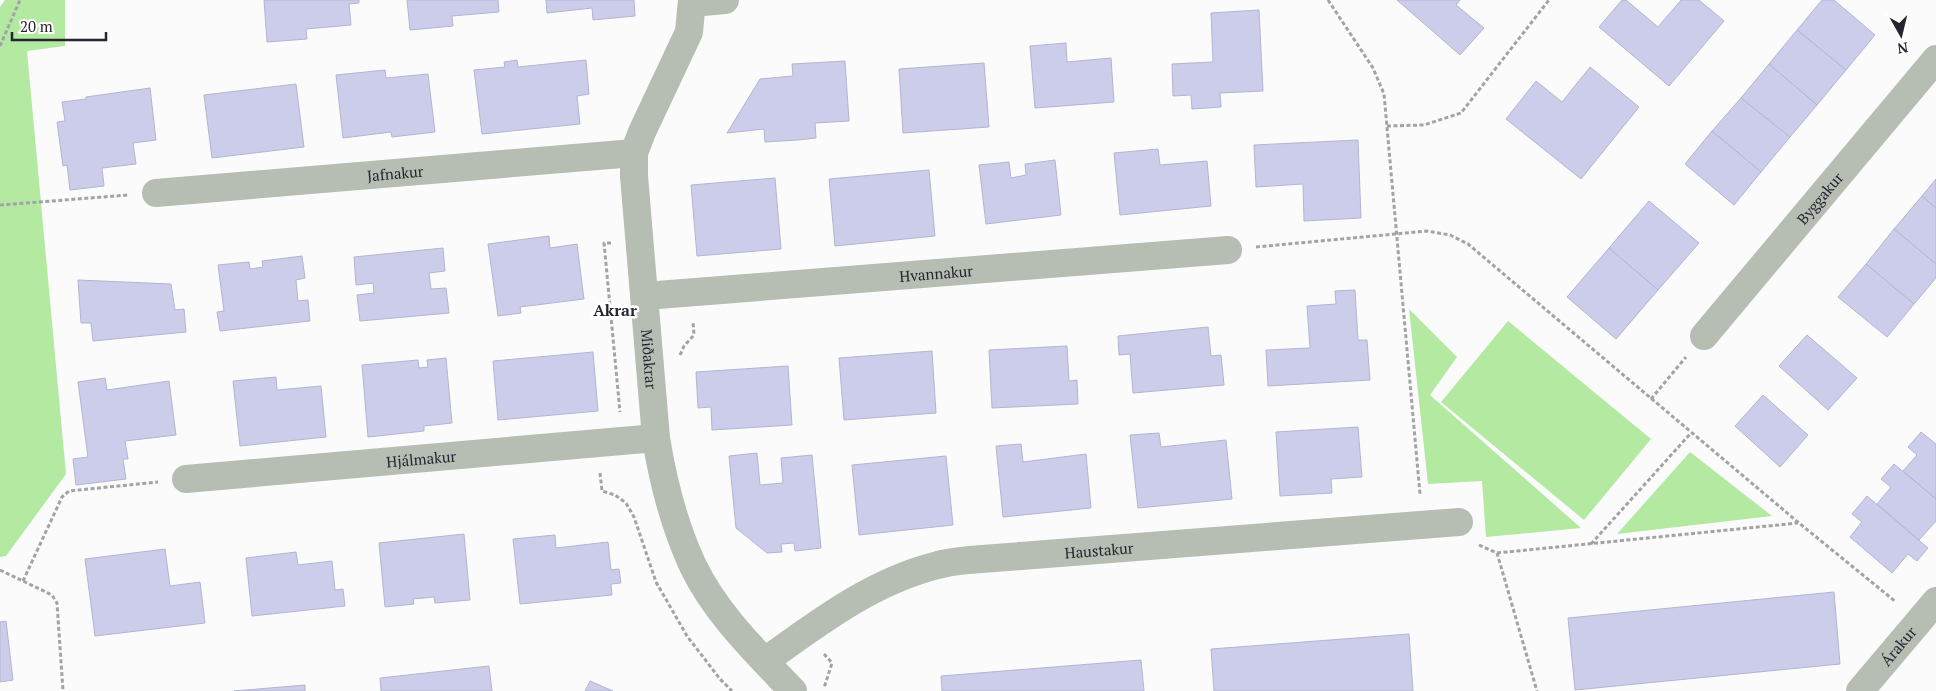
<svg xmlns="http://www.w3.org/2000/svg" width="1936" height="691" font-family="'PT Serif',serif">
	<rect width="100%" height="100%" fill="#fbfbfb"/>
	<g fill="#b3e9a1">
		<path d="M 5,0 L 65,0 L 65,46 L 27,51 L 66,474 L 6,556 L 0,557 L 0,7 Z"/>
		<path d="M 1409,309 L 1457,357 L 1430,395 L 1581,528 L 1486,537 L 1482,481 L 1428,484 Z"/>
		<path d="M 1508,321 L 1651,439 L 1584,520 L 1441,402 Z"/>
		<path d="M 1690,452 L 1772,516 L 1617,534 Z"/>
	</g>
	<g fill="#cbcdea" stroke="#b3b5d1">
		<path d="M 264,0 L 359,0 L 359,3 L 349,4 L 351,25 L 306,29 L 307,39 L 267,42 Z"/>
		<path d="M 407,0 L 498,0 L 499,12 L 452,16 L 453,26 L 410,30 Z"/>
		<path d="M 546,0 L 634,0 L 635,16 L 593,20 L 592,8 L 547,13 Z"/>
		<path d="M 1397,0 L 1460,0 L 1456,5 L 1484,28 L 1460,55 Z"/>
		<path d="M 1622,0 L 1626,0 L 1658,27 L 1681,0 L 1699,0 L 1724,21 L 1669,86 L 1599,27 Z"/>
		<path d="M 1822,0 L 1834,0 L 1875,35 L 1846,70 L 1797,30 Z"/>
		<path d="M 1259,10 L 1263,91 L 1220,93 L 1221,107 L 1192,109 L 1191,95 L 1173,96 L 1172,64 L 1213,62 L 1211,13 Z"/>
		<path d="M 1797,30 L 1846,70 L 1817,105 L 1769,64 Z"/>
		<path d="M 1066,43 L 1067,62 L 1111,58 L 1114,102 L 1035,108 L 1030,46 Z"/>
		<path d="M 517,60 L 518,67 L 586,60 L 589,94 L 577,96 L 580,124 L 482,134 L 474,70 L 505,67 L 504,62 Z"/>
		<path d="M 845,61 L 849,121 L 815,123 L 816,138 L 798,140 L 765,142 L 764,129 L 727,133 L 760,79 L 793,76 L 792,64 Z"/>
		<path d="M 984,63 L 989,127 L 903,133 L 899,69 Z"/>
		<path d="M 1769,64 L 1817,105 L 1790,137 L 1741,98 Z"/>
		<path d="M 1590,67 L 1639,107 L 1581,179 L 1506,119 L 1536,81 L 1562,102 Z"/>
		<path d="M 385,70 L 386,78 L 428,74 L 435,132 L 392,137 L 391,132 L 343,138 L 336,75 Z"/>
		<path d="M 296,84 L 304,147 L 212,158 L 204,95 Z"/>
		<path d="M 150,88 L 156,140 L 133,143 L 136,164 L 102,168 L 104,186 L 70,190 L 67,165 L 63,166 L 57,122 L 65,121 L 62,102 L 86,99 L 86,97 Z"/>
		<path d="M 1741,98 L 1790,137 L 1761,172 L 1712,131 Z"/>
		<path d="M 1712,131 L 1761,172 L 1734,205 L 1685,164 Z"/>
		<path d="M 1358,140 L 1361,218 L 1304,221 L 1303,184 L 1256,187 L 1254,145 Z"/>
		<path d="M 1158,149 L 1160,165 L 1207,161 L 1211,206 L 1120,215 L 1114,153 Z"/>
		<path d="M 1055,160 L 1061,215 L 986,224 L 979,165 L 1009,162 L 1011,178 L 1026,175 L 1025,164 Z"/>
		<path d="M 929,170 L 935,236 L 835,246 L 829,179 Z"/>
		<path d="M 775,178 L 781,249 L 697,256 L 691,185 Z"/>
		<path d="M 1936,179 L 1936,208 L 1922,196 Z"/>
		<path d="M 1922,196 L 1936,208 L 1936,264 L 1894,229 Z"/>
		<path d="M 1649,201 L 1699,243 L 1658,290 L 1609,248 Z"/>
		<path d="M 1894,229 L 1936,264 L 1936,278 L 1914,304 L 1866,264 Z"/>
		<path d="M 549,236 L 550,248 L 577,244 L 584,299 L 520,307 L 521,313 L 498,316 L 488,244 Z"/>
		<path d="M 443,248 L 445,271 L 429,273 L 431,289 L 446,288 L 449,313 L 360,321 L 357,295 L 374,293 L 373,283 L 356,285 L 354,257 Z"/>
		<path d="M 1609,248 L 1658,290 L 1616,339 L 1567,297 Z"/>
		<path d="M 302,256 L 305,278 L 296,280 L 298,301 L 308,300 L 310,321 L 220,331 L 217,312 L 224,311 L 218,265 L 249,262 L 250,269 L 263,267 L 262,261 Z"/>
		<path d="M 1866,264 L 1914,304 L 1887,337 L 1838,297 Z"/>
		<path d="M 78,280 L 171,284 L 175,310 L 184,309 L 186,332 L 93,341 L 91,323 L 81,323 Z"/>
		<path d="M 1355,290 L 1358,340 L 1367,340 L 1370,380 L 1268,386 L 1266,350 L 1310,348 L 1307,306 L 1336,304 L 1335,291 Z"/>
		<path d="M 1208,327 L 1211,356 L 1221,355 L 1224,385 L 1133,393 L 1130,354 L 1119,355 L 1118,336 Z"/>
		<path d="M 1807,335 L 1857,378 L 1828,410 L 1779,366 Z"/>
		<path d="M 1067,346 L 1069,381 L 1077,380 L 1078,404 L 992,408 L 989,350 Z"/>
		<path d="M 932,351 L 936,413 L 844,420 L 839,358 Z"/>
		<path d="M 593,352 L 598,411 L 498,420 L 493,361 Z"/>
		<path d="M 446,358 L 452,423 L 424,426 L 424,431 L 368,437 L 362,365 L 418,360 L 419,368 L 428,367 L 427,360 Z"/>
		<path d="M 788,366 L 792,425 L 712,430 L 711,407 L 698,408 L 696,372 Z"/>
		<path d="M 276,377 L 277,390 L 321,386 L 326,437 L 240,446 L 233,381 Z"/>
		<path d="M 105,378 L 107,390 L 169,381 L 176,435 L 125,441 L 128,459 L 123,459 L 126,479 L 76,485 L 73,459 L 88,457 L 78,382 Z"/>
		<path d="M 1763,395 L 1808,435 L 1780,467 L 1735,426 Z"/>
		<path d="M 1358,427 L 1362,477 L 1331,479 L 1332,493 L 1280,496 L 1276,432 Z"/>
		<path d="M 1921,432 L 1936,444 L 1936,499 L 1903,471 L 1917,455 L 1908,447 Z"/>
		<path d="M 1159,433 L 1161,447 L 1226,440 L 1232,499 L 1138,508 L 1130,435 Z"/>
		<path d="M 1021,444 L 1023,462 L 1086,454 L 1091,508 L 1003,517 L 996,446 Z"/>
		<path d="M 757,453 L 760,485 L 783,483 L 781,458 L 812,455 L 821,548 L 795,551 L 794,543 L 781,544 L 782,552 L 767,553 L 736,528 L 729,456 Z"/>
		<path d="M 946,456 L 953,525 L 859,535 L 852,465 Z"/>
		<path d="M 1894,464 L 1936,499 L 1936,521 L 1919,540 L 1877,504 L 1891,487 L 1881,479 Z"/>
		<path d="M 1867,496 L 1928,548 L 1917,561 L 1908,554 L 1892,573 L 1850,537 L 1862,522 L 1852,514 Z"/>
		<path d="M 464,534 L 470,600 L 435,603 L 434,597 L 413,599 L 414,604 L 385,607 L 379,543 Z"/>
		<path d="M 555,535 L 556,548 L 608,542 L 611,570 L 619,569 L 621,583 L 611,584 L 612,595 L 520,604 L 513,539 Z"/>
		<path d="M 165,549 L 170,586 L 200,582 L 205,623 L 95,636 L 85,559 Z"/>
		<path d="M 296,552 L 298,565 L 332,561 L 335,590 L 343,589 L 345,606 L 252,616 L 246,558 Z"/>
		<path d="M 1834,592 L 1840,664 L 1575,690 L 1568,618 Z"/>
		<path d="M 6,621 L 13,680 L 0,682 L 0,622 Z"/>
		<path d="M 1409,634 L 1413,691 L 1214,691 L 1211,649 Z"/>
		<path d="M 1141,660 L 1144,691 L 942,691 L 941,676 Z"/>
		<path d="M 489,666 L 492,691 L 381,691 L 380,678 Z"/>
		<path d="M 590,681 L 613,691 L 585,691 Z"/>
		<path d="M 305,685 L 305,691 L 234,691 Z"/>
	</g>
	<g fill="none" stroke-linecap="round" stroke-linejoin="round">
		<g stroke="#a3a3a7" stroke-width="3" stroke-dasharray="4 2.5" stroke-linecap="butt">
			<path d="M 1328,0 L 1373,68 L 1384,94 L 1420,494"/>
			<path d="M 0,46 L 20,0"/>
			<path d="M 1387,126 L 1424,125 L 1461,113 L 1549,0"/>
			<path d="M 0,205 L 128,195"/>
			<path d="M 611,243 L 604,243 L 620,412"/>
			<path d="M 1256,247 L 1427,231 L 1450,235 L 1468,244 L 1799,523 L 1896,602"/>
			<path d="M 680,355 L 684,346 L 694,335 L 693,321"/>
			<path d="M 1651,399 L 1686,357"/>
			<path d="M 600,473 L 602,491 L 615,495 L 626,503 L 634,517 L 656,582 L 687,636 L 720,679 L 732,691"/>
			<path d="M 1591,544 L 1691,433"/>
			<path d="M 1479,545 L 1497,553 L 1537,691"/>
			<path d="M 1497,553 L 1798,523"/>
			<path d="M 0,570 L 52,595 L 57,603 L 63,691"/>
			<path d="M 23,581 L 62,497 L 69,491 L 158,482"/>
			<path d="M 824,654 L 832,663 L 824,688"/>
		</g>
		<g stroke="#b6beb3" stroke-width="28">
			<path id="s1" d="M 692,0 L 689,32 L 642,132 L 634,153 L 634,176 L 656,438 C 663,482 674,525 693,566 C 716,614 757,653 793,691"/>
			<path d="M 692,3 L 725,0"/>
			<path id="s2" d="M 156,193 L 634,153"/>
			<path id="s3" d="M 645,296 L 1228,250"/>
			<path id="s4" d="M 1704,336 L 1936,59"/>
			<path id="s5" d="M 186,479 L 656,438"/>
			<path id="s6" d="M 765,661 C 819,622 873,581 938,565 C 948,562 959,561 969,560 L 1459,522"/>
			<path id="s7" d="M 1860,691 L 1936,601"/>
		</g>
	</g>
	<g text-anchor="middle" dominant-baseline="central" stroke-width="5" stroke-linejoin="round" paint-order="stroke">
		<g font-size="15" fill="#252530" stroke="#fff">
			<text stroke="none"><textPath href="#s2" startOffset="240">Jafnakur</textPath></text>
			<text stroke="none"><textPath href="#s4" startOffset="180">Byggakur</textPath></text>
			<text stroke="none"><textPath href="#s3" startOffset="292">Hvannakur</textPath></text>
			<text stroke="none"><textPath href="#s1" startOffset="372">Miðakrar</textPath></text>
			<text stroke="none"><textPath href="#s5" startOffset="236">Hjálmakur</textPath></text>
			<text stroke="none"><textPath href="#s6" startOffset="361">Haustakur</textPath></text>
			<text stroke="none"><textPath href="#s7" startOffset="59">Árakur</textPath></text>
		</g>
		<g font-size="16" font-weight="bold" fill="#252530" stroke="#fff">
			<text x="615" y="310">Akrar</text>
		</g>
	</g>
	<g transform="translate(1901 35) rotate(172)" stroke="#ffffff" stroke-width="4" paint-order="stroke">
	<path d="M0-4L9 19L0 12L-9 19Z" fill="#252530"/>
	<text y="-8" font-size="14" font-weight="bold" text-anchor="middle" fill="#252530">N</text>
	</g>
	<path d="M12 32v8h94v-8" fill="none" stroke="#252530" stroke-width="2.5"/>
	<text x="20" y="32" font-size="15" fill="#252530" stroke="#ffffff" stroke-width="4" paint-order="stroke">20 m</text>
</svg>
